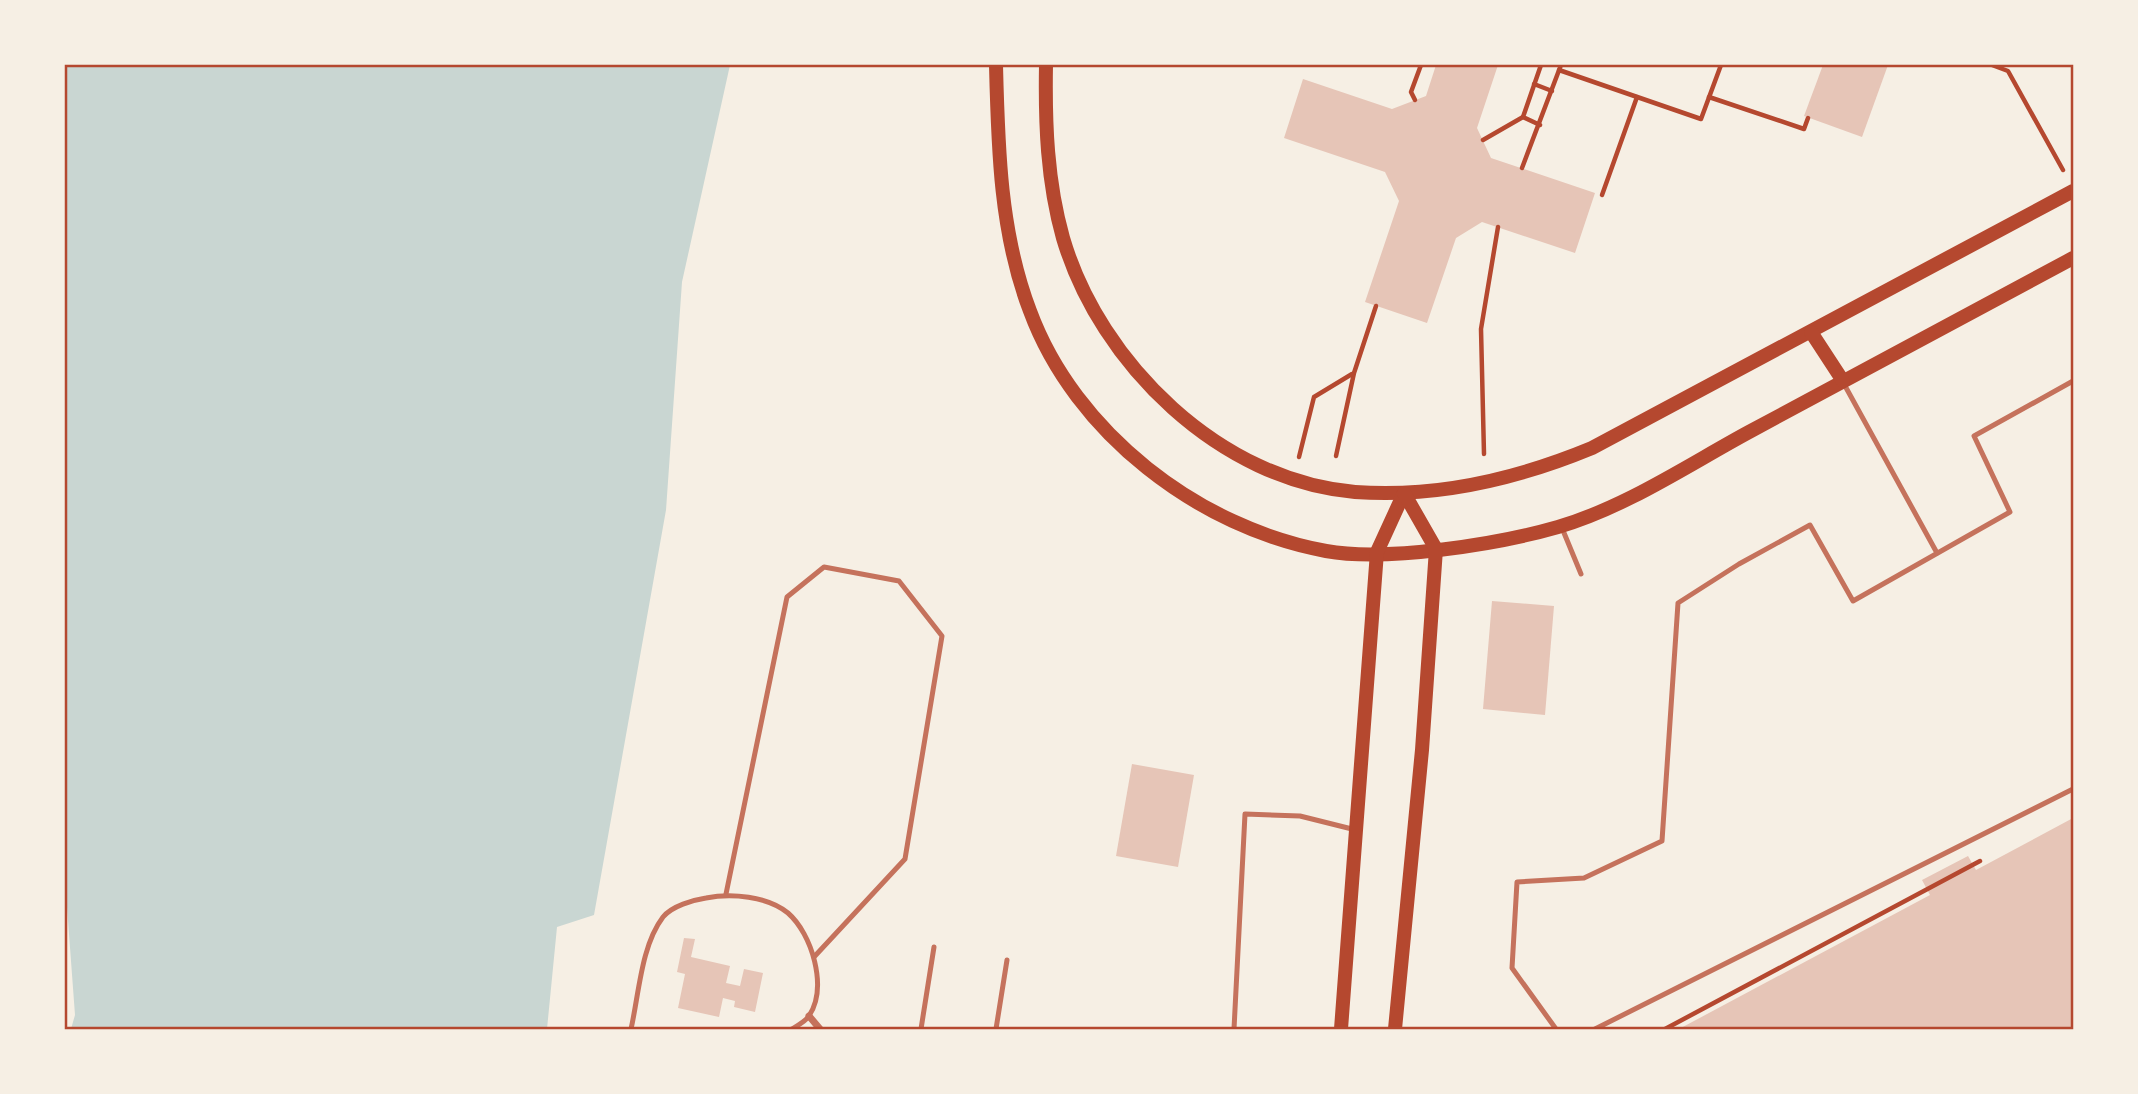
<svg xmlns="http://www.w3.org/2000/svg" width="2138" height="1094" font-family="Quicksand,sans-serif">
	<rect width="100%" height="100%" fill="#f6efe4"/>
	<path fill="#c9d6d2" d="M 65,65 L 730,65 L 682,282 L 666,510 L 594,915 L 557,927 L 547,1029 L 71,1029 L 75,1015 L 65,880 Z"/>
	<g fill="#e6c5b7">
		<path d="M 1436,65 L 1498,65 L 1477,128 L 1491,158 L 1595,193 L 1575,253 L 1482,222 L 1456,238 L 1427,323 L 1365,302 L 1399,201 L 1385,172 L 1284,138 L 1303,79 L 1392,109 L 1426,96 Z"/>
		<path d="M 1823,65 L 1888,65 L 1862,137 L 1804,116 Z"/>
		<path d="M 1492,601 L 1554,606 L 1545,715 L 1483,709 Z"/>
		<path d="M 1132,764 L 1194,775 L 1178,867 L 1116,856 Z"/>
		<path d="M 2073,818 L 2073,1029 L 1679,1029 L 1930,895 L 1922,880 L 1968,856 L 1976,870 Z"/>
		<path d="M 684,938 L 695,939 L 691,957 L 730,966 L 726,983 L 740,986 L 744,969 L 763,973 L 755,1012 L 734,1007 L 735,1001 L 723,998 L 719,1017 L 678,1008 L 685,974 L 677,972 Z"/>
	</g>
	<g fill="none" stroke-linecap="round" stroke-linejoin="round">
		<g stroke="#b5482f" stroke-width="4.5">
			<path d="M 1992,65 L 2008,71 L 2063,170"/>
			<path d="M 1559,70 L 1701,119 L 1721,65"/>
			<path d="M 1534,84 L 1552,91"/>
			<path d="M 1709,97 L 1804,129 L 1808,118"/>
			<path d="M 1415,100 L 1411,92 L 1421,65"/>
			<path d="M 1540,125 L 1523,117 L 1541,65"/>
			<path d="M 1483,140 L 1523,117"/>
			<path d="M 1522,168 L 1561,65"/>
			<path d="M 1602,195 L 1637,97"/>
			<path d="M 1484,454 L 1481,329 L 1498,227"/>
			<path d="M 1336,456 L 1354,373 L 1376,306"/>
			<path d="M 1299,457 L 1314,397 L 1352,374"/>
			<path d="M 1665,1029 L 1980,861"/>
		</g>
		<g stroke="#c5725c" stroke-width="5">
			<path d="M 1844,384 L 1937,553"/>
			<path d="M 1562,528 L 1581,574"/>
			<path d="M 726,894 L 787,597 L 824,567 L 899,581 L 942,636 L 905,859 L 814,957"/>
			<path d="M 631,1029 C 639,994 641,946 663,917 C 672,906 693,900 706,898 C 731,893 767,896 788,913 C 812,934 828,987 809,1016 C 806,1021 797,1026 792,1029"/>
			<path d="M 921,1029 L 934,947"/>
			<path d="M 996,1029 L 1007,960"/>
			<path d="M 1234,1029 L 1245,814 L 1300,816 L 1356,830"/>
			<path d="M 1556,1029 L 1512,968 L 1517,882 L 1584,878 L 1662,841 L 1678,603 L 1739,564 L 1810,525 L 1853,601 L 2010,512 L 1974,436 L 2073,381"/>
			<path d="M 1595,1029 L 2073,789"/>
		</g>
		<path stroke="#c5725c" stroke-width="7" d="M 809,1016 L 820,1029"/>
		<g stroke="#b5482f" stroke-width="14">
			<path d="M 996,65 C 998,147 1000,233 1030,311 C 1075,433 1199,528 1326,551 C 1387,562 1499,544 1558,527 C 1626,507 1688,465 1749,432 C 1857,374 1965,316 2073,258"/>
			<path d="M 1046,65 C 1045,123 1047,181 1063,238 C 1100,364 1221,481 1355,492 C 1437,498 1517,479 1592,448 L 2073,191"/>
			<path d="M 1811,332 L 1843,381"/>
			<path d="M 1341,1029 L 1377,552 L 1404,493"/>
			<path d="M 1395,1029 L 1422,750 L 1436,549 L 1404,493"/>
		</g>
	</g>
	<rect width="2138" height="1094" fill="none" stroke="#f6efe4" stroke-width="133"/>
	<rect x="66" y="66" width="2006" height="962" fill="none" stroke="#b5482f" stroke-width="2.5"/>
</svg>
